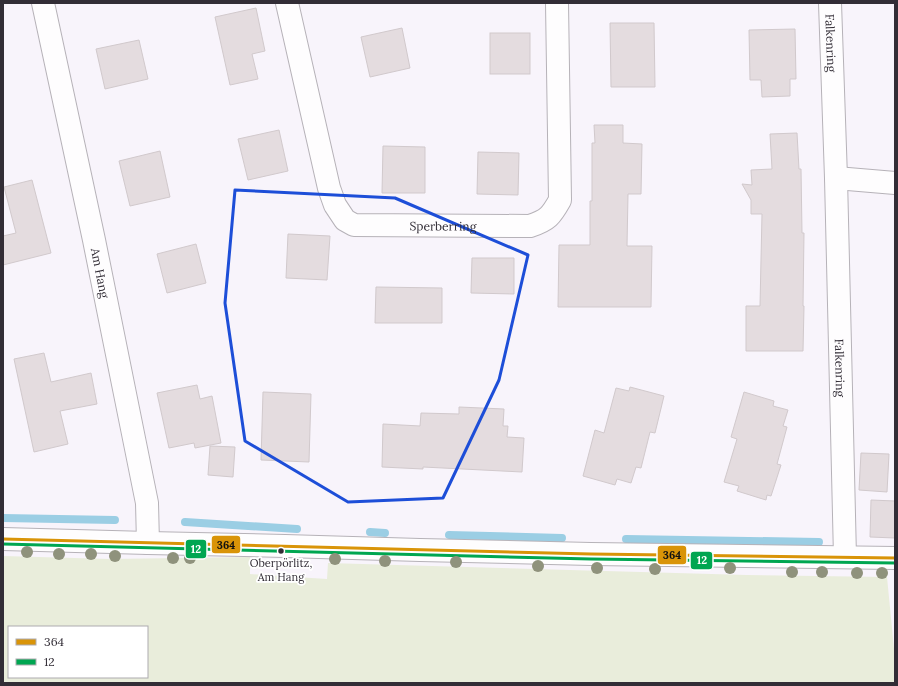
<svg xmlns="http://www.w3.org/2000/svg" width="898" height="686" font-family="Lora,serif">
	<rect width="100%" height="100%" fill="#f8f4fb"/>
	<path fill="#e9eddb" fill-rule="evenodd" d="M 3,556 L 110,559 L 250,557 L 250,574 L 327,579 L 328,563 L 747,575 L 887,577 L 895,659 L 895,683 L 3,683 ZM 9,627 L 147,627 L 147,677 L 9,677 Z"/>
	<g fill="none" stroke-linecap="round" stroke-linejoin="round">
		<g stroke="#9bcee4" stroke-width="8">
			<path d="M 3,518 L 115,520"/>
			<path d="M 185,522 L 297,529"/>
			<path d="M 370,532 L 385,533"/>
			<path d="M 449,535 L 562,538"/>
			<path d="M 626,539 L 819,542"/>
		</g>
	</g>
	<g fill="#e4dcdf" stroke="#d1c9cc">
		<path d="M 256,8 L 265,51 L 252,54 L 258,79 L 230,85 L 215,17 Z"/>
		<path d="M 610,23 L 654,23 L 655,87 L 611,87 Z"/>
		<path d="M 402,28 L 410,68 L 370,77 L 361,37 Z"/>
		<path d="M 795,29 L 796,79 L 790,79 L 790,96 L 762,97 L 761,80 L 750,80 L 749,30 Z"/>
		<rect x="490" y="33" width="40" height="41"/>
		<path d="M 139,40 L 148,79 L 105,89 L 96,49 Z"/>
		<path d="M 594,125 L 623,125 L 623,143 L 642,144 L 641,194 L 628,194 L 627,246 L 652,246 L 651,307 L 558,307 L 559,245 L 590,245 L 590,201 L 592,201 L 592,143 L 595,143 Z"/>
		<path d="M 279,130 L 288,171 L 248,180 L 238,139 Z"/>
		<path d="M 797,133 L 799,169 L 801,169 L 802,233 L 804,233 L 803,306 L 804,306 L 803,351 L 746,351 L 746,306 L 760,306 L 762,214 L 751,214 L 751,200 L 742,184 L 752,185 L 751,170 L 772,169 L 770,134 Z"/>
		<path d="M 383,146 L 425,147 L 425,193 L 382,193 Z"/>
		<path d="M 160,151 L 170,197 L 130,206 L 119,161 Z"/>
		<path d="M 478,152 L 519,153 L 518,195 L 477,194 Z"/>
		<path d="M 32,180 L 51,253 L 3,265 L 3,236 L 16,233 L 4,187 Z"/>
		<path d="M 288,234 L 330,236 L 327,280 L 286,278 Z"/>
		<path d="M 196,244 L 206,283 L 167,293 L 157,254 Z"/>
		<path d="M 472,258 L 514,258 L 514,294 L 471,293 Z"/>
		<path d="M 376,287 L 442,288 L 442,323 L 375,323 Z"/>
		<path d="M 44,353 L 51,382 L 91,373 L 97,404 L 60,411 L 68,444 L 34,452 L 14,359 Z"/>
		<path d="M 197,385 L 200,399 L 212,396 L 221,443 L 195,448 L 194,443 L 169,448 L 157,393 Z"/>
		<path d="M 630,387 L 664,396 L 655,433 L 650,432 L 641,468 L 636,467 L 631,483 L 617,479 L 615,485 L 583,476 L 595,430 L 604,433 L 616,388 L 629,391 Z"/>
		<path d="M 263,392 L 311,394 L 309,462 L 261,460 Z"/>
		<path d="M 744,392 L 774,401 L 773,406 L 788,410 L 783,426 L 787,427 L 777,464 L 781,465 L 771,496 L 767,495 L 766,500 L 737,491 L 739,486 L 724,482 L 737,439 L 731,437 Z"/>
		<path d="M 459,407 L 504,409 L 503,426 L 508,426 L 507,437 L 524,438 L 522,472 L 423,467 L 423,469 L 382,467 L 383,424 L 420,426 L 421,413 L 459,414 Z"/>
		<path d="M 210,446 L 235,447 L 233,477 L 208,475 Z"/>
		<path d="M 861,453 L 889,454 L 887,492 L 859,490 Z"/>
		<path d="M 871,500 L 895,501 L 895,538 L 870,537 Z"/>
	</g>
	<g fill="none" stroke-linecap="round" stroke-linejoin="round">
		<g stroke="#b6b2b8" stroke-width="24">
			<g id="minor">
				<path id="s1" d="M 43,3 L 94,240 L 147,503 L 148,543"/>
				<path id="s2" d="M 287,3 L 329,188 L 335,205 L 345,220 L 354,225 L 530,226 C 548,220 551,216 560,200 L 557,3"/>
				<path id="s3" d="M 830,3 L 836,178 L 845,557"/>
				<path d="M 836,178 L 895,183"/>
			</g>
		</g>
		<g stroke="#b6b2b8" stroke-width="24">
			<path id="tertiary" d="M 3,539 L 148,543 L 285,546 L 420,550 L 591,554 L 895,558"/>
		</g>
		<use href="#minor" stroke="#fefdfe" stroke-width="22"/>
		<use href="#tertiary" stroke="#fefdfe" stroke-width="22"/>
		<g stroke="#fff" stroke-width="6">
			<path id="bus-1" d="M 3,539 L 591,554 L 895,558"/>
		</g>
		<g stroke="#fff" stroke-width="6">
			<path id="bus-2" d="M 3,544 L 591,559 L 895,563"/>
		</g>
		<use href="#bus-1" stroke="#d99408" stroke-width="3"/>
		<use href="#bus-2" stroke="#00a651" stroke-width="3"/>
	</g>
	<g fill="#8f927c">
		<circle cx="27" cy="552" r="6"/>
		<circle cx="59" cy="554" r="6"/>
		<circle cx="91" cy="554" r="6"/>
		<circle cx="115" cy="556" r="6"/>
		<circle cx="173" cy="558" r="6"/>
		<circle cx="190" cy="558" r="6"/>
		<circle cx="335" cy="559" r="6"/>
		<circle cx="385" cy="561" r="6"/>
		<circle cx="456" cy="562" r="6"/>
		<circle cx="538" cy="566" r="6"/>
		<circle cx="597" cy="568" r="6"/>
		<circle cx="730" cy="568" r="6"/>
		<circle cx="655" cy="569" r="6"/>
		<circle cx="792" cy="572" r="6"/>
		<circle cx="822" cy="572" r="6"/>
		<circle cx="857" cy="573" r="6"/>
		<circle cx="882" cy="573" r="6"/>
	</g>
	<path fill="none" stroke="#1d4ed8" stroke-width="3" stroke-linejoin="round" d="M 235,190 L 395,198 L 528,255 L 499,380 L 443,498 L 348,502 L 245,441 L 225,303 Z"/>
	<circle fill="#322d36" stroke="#fff" stroke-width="1.5" cx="281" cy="551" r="3.5"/>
	<g text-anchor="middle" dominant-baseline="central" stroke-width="3.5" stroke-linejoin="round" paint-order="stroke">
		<g font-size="11" fill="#322d36" stroke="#fff">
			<text x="281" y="563">Oberpörlitz,<tspan x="281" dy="14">Am Hang</tspan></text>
		</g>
		<g font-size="12" fill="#322d36" stroke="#fff">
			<text stroke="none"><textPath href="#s3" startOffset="40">Falkenring</textPath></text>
			<text stroke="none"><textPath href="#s2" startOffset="325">Sperberring</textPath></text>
			<text stroke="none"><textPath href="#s1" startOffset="276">Am Hang</textPath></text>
			<text stroke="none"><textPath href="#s3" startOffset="365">Falkenring</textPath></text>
		</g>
	</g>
	<g stroke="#fff" stroke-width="1.5">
		<rect x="211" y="535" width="30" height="19" rx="4" fill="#d99408"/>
		<rect x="185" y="539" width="22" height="20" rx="4" fill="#00a651"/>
		<rect x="657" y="545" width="30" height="20" rx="4" fill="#d99408"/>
		<rect x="690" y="551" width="23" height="19" rx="4" fill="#00a651"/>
	</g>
	<g font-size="11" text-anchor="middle" font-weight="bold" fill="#fff">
		<text x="196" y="553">12</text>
		<text x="702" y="564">12</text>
	</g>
	<g font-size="11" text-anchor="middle" font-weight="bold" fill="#111">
		<text x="226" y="549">364</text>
		<text x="672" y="559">364</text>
	</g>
	<rect width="898" height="686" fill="none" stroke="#322d36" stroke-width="8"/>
	<rect x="8" y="626" width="140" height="52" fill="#ffffff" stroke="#adabaf"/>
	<rect x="16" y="639" width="20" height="6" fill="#d99408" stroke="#adabaf"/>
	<text x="44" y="646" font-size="12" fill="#322d36">364</text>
	<rect x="16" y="659" width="20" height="6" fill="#00a651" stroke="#adabaf"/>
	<text x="44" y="666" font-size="12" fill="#322d36">12</text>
</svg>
